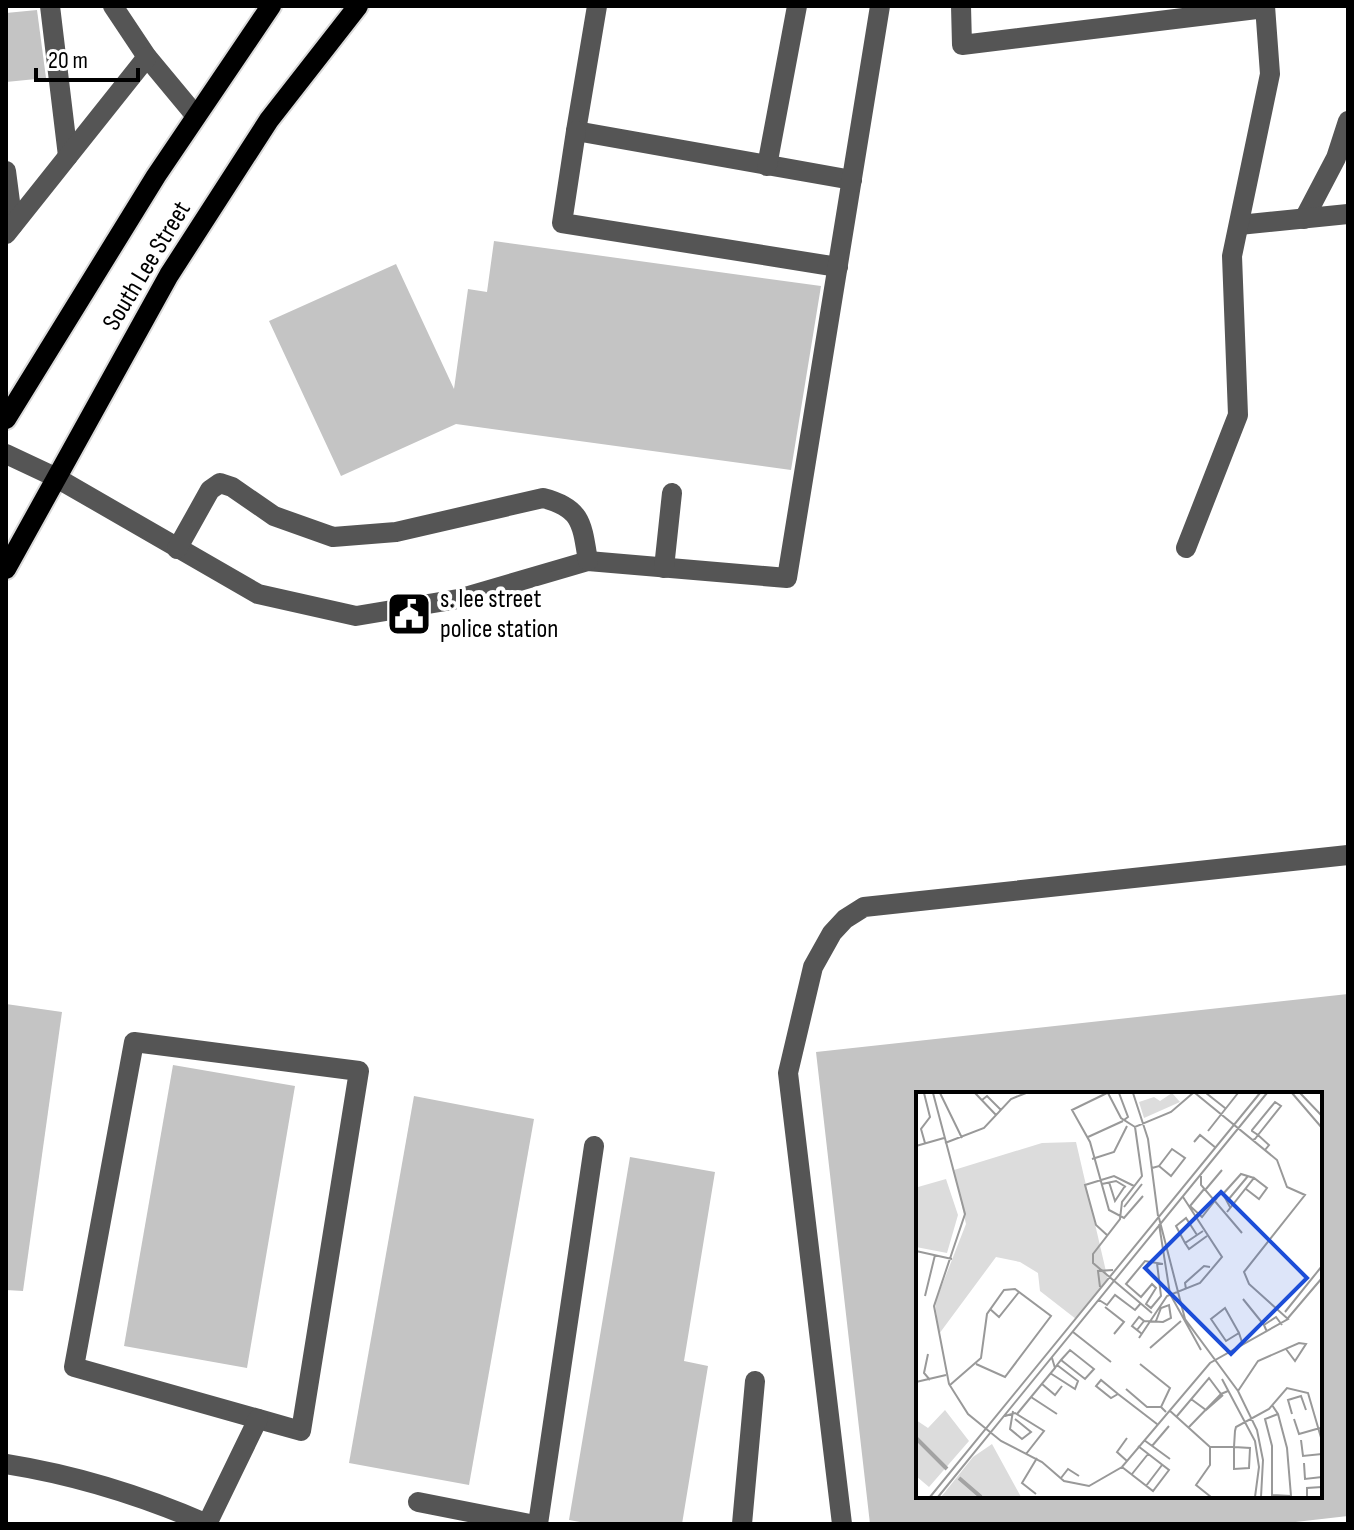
<svg xmlns="http://www.w3.org/2000/svg" width="1354" height="1530" font-family="'Sofia Sans Condensed',sans-serif">
	<rect width="100%" height="100%" fill="#fff"/>
	<g fill="#c4c4c4" fill-rule="evenodd">
		<path d="M 37,10 L 46,78 L 6,82 L 6,13 Z"/>
		<path d="M 494,241 L 821,286 L 791,470 L 456,424 L 341,476 L 269,321 L 396,264 L 454,389 L 468,289 L 487,292 Z"/>
		<path d="M 1348,994 L 1348,1516 L 1278,1524 L 870,1524 L 816,1052 ZM 918,1094 L 1320,1094 L 1320,1496 L 918,1496 Z"/>
		<path d="M 6,1004 L 62,1012 L 23,1291 L 6,1290 Z"/>
		<path d="M 173,1065 L 295,1086 L 247,1368 L 124,1346 Z"/>
		<path d="M 414,1096 L 534,1119 L 469,1485 L 349,1463 Z"/>
		<path d="M 630,1157 L 715,1172 L 684,1361 L 708,1366 L 682,1524 L 591,1524 L 569,1520 Z"/>
	</g>
	<g fill="none" stroke-linecap="round" stroke-linejoin="round">
		<g stroke="#dbdbdb" stroke-width="24">
			<g id="major">
				<path d="M 6,419 L 156,176 L 271,6"/>
				<path d="M 6,569 L 169,275 L 269,120 L 358,6"/>
			</g>
		</g>
		<g stroke="#555" stroke-width="20">
			<path d="M 50,6 L 68,156"/>
			<path d="M 113,6 L 147,57 L 196,116"/>
			<path d="M 597,6 L 576,131 L 852,180"/>
			<path d="M 961,6 L 962,45 L 1265,8"/>
			<path d="M 576,131 L 562,223 L 838,267"/>
			<path d="M 767,166 L 797,6"/>
			<path d="M 6,171 L 13,225"/>
			<path d="M 1304,219 L 1336,158 L 1348,121"/>
			<path d="M 1239,225 L 1348,214"/>
			<path d="M 6,234 L 147,57"/>
			<path d="M 6,454 L 55,477 L 258,594 L 356,616 L 458,599 L 588,561 L 787,578 L 880,6"/>
			<path d="M 1186,548 L 1238,415 L 1232,256 L 1270,74 L 1265,6"/>
			<path d="M 177,549 L 210,490 L 220,483 L 232,487 L 274,516 L 333,537 L 396,532 L 543,498 C 582,508 582,524 588,561"/>
			<path d="M 664,568 L 672,493"/>
			<path d="M 134,1042 L 359,1071 L 301,1431 L 74,1367 Z"/>
			<path d="M 6,1464 C 75,1475 143,1496 207,1524 L 258,1419"/>
			<path d="M 418,1502 L 530,1524"/>
			<path d="M 538,1524 L 594,1146"/>
			<path d="M 742,1524 L 755,1381"/>
			<path d="M 842,1524 L 788,1073 L 813,967 L 832,933 L 845,919 L 864,907 L 1348,855"/>
		</g>
		<use href="#major" stroke="#000" stroke-width="20"/>
	</g>
	<defs>
		<g id="civic-square" transform="scale(2.3)"><rect x="-9" y="-9" width="18" height="18" rx="4" fill="#000" stroke="#fff"/><path d="M-.6-6.5H3V-4.5H.6V-3L4-1V1h2V6H-6V1h2V-1L-.6-3ZM-1.2 2.5V6h2.4V2.5Z" fill="#fff"/></g>
	</defs>
	<g fill-rule="evenodd">
		<use href="#civic-square" x="409" y="614"/>
	</g>
	<g text-anchor="middle" dominant-baseline="central" stroke-width="8" stroke-linejoin="round" paint-order="stroke">
		<g font-size="26" fill="#000" stroke="#fff">
			<text transform="translate(147 266) rotate(-59)">South Lee Street</text>
		</g>
		<g font-size="26" fill="#000" stroke="#fff" text-anchor="start">
			<text x="440" y="599">s. lee street<tspan x="440" dy="30">police station</tspan></text>
		</g>
	</g>
	<g transform="translate(916 1092)">
		<rect width="406" height="406" fill="#fff"/>
		<path d="M 256,1 L 264,10 L 228,26 L 223,10 L 238,5 L 244,9 ZM 160,50 L 192,188 L 160,227 L 124,199 L 122,181 L 104,170 L 80,165 L 23,242 L 19,211 L 50,132 L 38,78 L 126,51 ZM 30,87 L 42,123 L 31,161 L 0,155 L 0,90 L 2,95 ZM 29,318 L 53,349 L 13,395 L 0,384 L 0,328 L 12,336 ZM 76,352 L 105,405 L 25,405 L 57,365 Z" fill="#dcdcdc"/>
		<path fill="none" stroke="#a3a3a3" stroke-width="4" d="M 0,346 L 31,377M 43,386 L 65,405"/>
		<path fill="none" stroke="#999" stroke-width="2" d="M 8,1 L 14,25 L 5,37 L 9,51M 17,1 L 49,122 L 18,214 L 33,292 L 52,322 L 85,349 L 126,370 L 148,389 L 173,394 L 206,375 L 294,271 L 372,227 L 333,192 L 328,180 L 389,103 L 371,95 L 361,68 L 279,1M 24,1 L 46,46M 59,1 L 80,23M 191,1 L 156,18 L 174,50 L 193,118 L 208,126 L 227,104M 192,1 L 205,26 L 219,35 L 255,20 L 277,1M 203,1 L 212,25 L 208,28M 217,1 L 232,47 L 242,124M 290,1 L 309,16M 376,1 L 406,36M 384,1 L 406,24M 66,8 L 71,4 L 85,18M 219,35 L 226,84 L 206,110 L 204,127 L 177,162 L 177,171 L 236,221M 292,39 L 322,1M 172,45 L 207,29M 337,48 L 339,47 L 342,43 L 365,14 L 359,10 L 336,38 L 336,39 L 342,43 L 353,53 L 349,58M 278,50 L 284,43 L 300,56M 29,51 L 68,36 L 95,7 L 110,1M 0,54 L 28,46M 176,67 L 198,60 L 211,34M 236,76 L 243,74 L 255,84 L 269,66 L 256,57 L 243,74M 285,84 L 285,93 L 326,141M 193,90 L 199,109 L 209,94M 186,92 L 200,89 L 210,95M 289,96 L 274,114 L 286,125 L 301,106M 290,97 L 306,78M 312,108 L 332,84M 208,115 L 226,92M 314,115 L 307,102 L 325,82 L 338,86M 311,120 L 338,86 L 351,96 L 343,107 L 330,97M 243,126 L 269,227 L 322,299 L 341,338 L 347,368 L 345,405M 243,132 L 254,202 L 285,258M 191,143 L 180,133 L 169,93 L 198,84 L 218,94M 281,143 L 270,126 L 260,134 L 269,151 L 287,139M 269,151 L 273,157 L 291,144M 0,159 L 36,167M 241,171 L 245,204 L 235,216 L 230,212 L 240,196 L 236,192 L 225,205 L 210,192 L 229,169 L 247,172M 184,195 L 182,179 L 197,178M 270,197 L 269,191 L 288,174 L 294,175M 9,204 L 19,163M 327,207 L 348,233M 183,208 L 191,213 L 199,203 L 219,218 L 225,211M 189,215 L 208,230 L 198,242M 74,217 L 83,225 L 103,200M 369,220 L 406,174M 372,226 L 406,186M 228,229 L 247,230 L 255,226 L 253,213 L 245,216 L 240,229M 221,238 L 228,229 L 223,225 L 216,234 L 226,242M 157,240 L 195,270M 351,240 L 348,233 L 360,225 L 366,233M 323,241 L 309,216 L 295,227 L 310,249 L 323,241 L 326,250M 223,246 L 251,204 L 284,191 L 306,165 L 267,105M 234,256 L 265,229M 12,262 L 8,281 L 14,288M 224,272 L 254,296 L 245,315 L 250,320M 139,276 L 141,273 L 145,268 L 154,258 L 178,277 L 169,287 L 145,268M 134,281 L 159,297 L 162,289 L 141,273M 306,287 L 339,349 L 343,375 L 339,405M 0,290 L 30,283M 126,292 L 139,303 L 146,294M 34,293 L 65,266 L 71,222 L 88,198 L 99,197 L 135,224 L 89,285 L 60,272M 210,297 L 231,315 L 245,315M 322,299 L 342,269 L 383,251 L 390,252 L 379,269 L 370,257M 202,302 L 195,306 L 180,294 L 185,288 L 202,302 L 241,332M 115,305 L 141,322M 275,307 L 290,318 L 307,303M 356,313 L 362,322 L 371,356 L 375,404 L 356,403 L 356,354 L 349,327 L 362,322M 253,318 L 294,355M 97,319 L 94,337 L 106,347 L 115,340 L 99,327M 101,322 L 139,276 L 136,266M 376,322 L 372,308 L 385,304 L 390,318M 89,324 L 99,321 L 128,339 L 110,362M 261,324 L 293,286 L 305,302 L 312,299M 378,327 L 383,342 L 404,336M 273,335 L 305,302M 228,348 L 254,367M 385,348 L 387,364 L 406,362M 236,354 L 253,334M 211,369 L 201,360 L 211,346M 388,371 L 389,387 L 406,385M 206,375 L 237,399 L 253,378 L 222,354M 216,382 L 232,362M 145,386 L 152,377 L 163,384M 230,394 L 246,373M 120,402 L 106,391 L 121,366M 14,405 L 344,1M 22,405 L 351,1M 295,405 L 280,393 L 294,373 L 294,355 L 318,355 L 334,356 L 333,376 L 318,377 L 318,355 L 319,339 L 320,335 L 353,317 L 371,296 L 392,301 L 406,349M 316,405 L 342,405M 391,405 L 391,396 L 406,395"/>
		<path fill="#1d4ed8" fill-opacity="0.15" stroke="#1d4ed8" stroke-width="4" d="M 305,100 L 391,186 L 315,262 L 229,176 Z"/>
		<rect width="406" height="406" fill="none" stroke="#000" stroke-width="4"/>
	</g>
	<rect width="1354" height="1530" fill="none" stroke="#000000" stroke-width="16"/>
	<path d="M36 68v12h102v-12" fill="none" stroke="#000000" stroke-width="4"/>
	<text x="48" y="68" font-size="24" fill="#000000" stroke="#ffffff" stroke-width="6" paint-order="stroke">20 m</text>
</svg>
